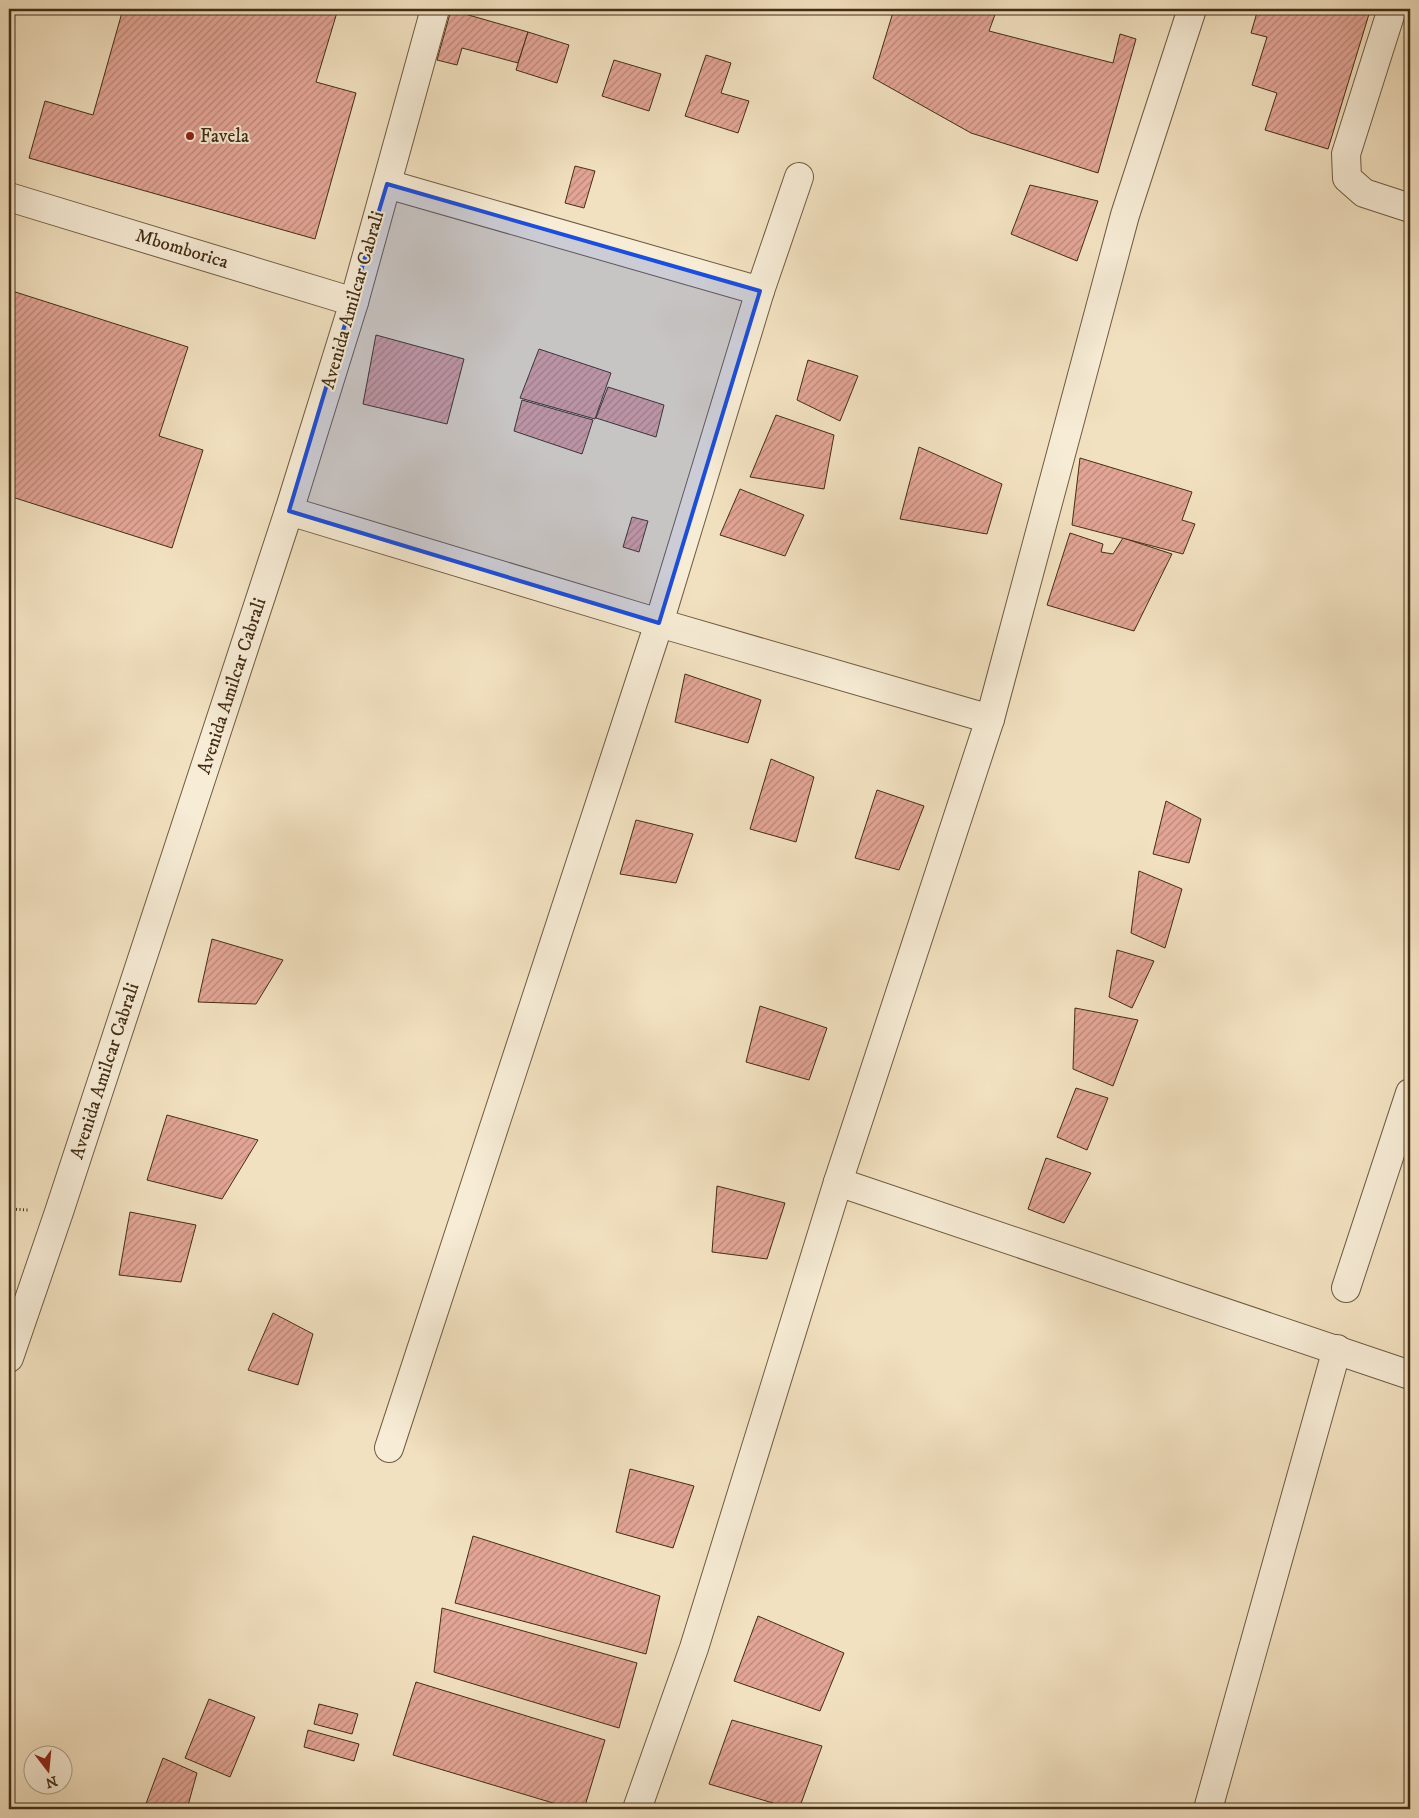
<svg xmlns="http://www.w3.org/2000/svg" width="1419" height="1818" font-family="'IM FELL DW Pica',serif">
	<defs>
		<pattern id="building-hatch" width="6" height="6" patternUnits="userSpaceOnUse" patternTransform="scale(1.25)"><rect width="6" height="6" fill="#e3a596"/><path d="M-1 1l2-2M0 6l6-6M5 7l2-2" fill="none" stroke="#ba8779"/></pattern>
	</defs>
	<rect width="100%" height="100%" fill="#f2e1c0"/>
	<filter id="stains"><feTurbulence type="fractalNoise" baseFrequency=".004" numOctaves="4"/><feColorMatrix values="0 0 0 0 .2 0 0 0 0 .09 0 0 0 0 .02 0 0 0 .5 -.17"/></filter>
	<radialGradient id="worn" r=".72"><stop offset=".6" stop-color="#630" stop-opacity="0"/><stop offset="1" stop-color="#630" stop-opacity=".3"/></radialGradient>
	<g fill="url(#building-hatch)" stroke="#432e15">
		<path d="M 123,9 L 338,9 L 316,82 L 356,93 L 315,239 L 29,158 L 45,101 L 93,115 Z"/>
		<path d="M 894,9 L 997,9 L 989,31 L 1113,63 L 1120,34 L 1136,39 L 1098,173 L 971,133 L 873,78 Z"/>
		<path d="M 1258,9 L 1352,9 L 1369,14 L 1328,149 L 1265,130 L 1277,93 L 1252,85 L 1267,37 L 1251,33 Z"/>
		<path d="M 451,10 L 528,32 L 518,63 L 462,48 L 457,65 L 437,60 Z"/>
		<path d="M 528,32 L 569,45 L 557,83 L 516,70 Z"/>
		<path d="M 706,55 L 731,63 L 721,93 L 749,101 L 738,133 L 685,116 Z"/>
		<path d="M 614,60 L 661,74 L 649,111 L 602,96 Z"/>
		<path d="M 575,166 L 595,171 L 584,208 L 565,203 Z"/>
		<path d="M 1030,185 L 1098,201 L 1077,261 L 1011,234 Z"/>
		<path d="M 9,290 L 188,347 L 159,436 L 203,450 L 172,548 L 9,496 Z"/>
		<path d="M 376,335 L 464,359 L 447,424 L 363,404 Z"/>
		<path d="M 539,349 L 611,373 L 595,419 L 520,398 Z"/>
		<path d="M 808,360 L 858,376 L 840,421 L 797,400 Z"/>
		<path d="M 608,387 L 664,405 L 656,437 L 596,418 Z"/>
		<path d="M 522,400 L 593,420 L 582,454 L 514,431 Z"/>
		<path d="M 776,415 L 834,435 L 824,489 L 750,477 Z"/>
		<path d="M 919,447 L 1002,484 L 987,534 L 900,519 Z"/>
		<path d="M 1080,458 L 1192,492 L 1182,520 L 1195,524 L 1183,554 L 1072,525 Z"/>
		<path d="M 740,489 L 804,515 L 785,556 L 720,535 Z"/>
		<path d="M 632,517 L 648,521 L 639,552 L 623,547 Z"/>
		<path d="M 1070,533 L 1103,544 L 1101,552 L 1113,554 L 1123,538 L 1172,554 L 1134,631 L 1047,605 Z"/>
		<path d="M 685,674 L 761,700 L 748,743 L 675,722 Z"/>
		<path d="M 771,759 L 814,777 L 796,842 L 750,829 Z"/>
		<path d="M 877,790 L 924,806 L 899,870 L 855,858 Z"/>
		<path d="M 1166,801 L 1201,819 L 1189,863 L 1153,854 Z"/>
		<path d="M 636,820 L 693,834 L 676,883 L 620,874 Z"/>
		<path d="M 1139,871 L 1182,889 L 1165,948 L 1131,933 Z"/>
		<path d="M 212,939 L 283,960 L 256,1004 L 198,1002 Z"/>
		<path d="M 1117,950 L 1154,961 L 1132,1008 L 1109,997 Z"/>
		<path d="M 760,1006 L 827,1028 L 809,1080 L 746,1062 Z"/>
		<path d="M 1075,1008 L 1138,1020 L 1113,1086 L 1073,1069 Z"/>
		<path d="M 1076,1088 L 1108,1098 L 1087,1150 L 1057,1137 Z"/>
		<path d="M 167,1115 L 258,1140 L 222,1199 L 147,1180 Z"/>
		<path d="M 1046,1158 L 1091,1173 L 1064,1223 L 1028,1209 Z"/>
		<path d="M 717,1186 L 785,1203 L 767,1259 L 712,1252 Z"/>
		<path d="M 130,1212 L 196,1225 L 181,1282 L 119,1275 Z"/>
		<path d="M 273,1313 L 313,1334 L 298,1385 L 248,1370 Z"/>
		<path d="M 630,1469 L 694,1486 L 673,1548 L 616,1532 Z"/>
		<path d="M 473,1536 L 660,1596 L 646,1654 L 455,1603 Z"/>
		<path d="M 442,1608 L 637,1663 L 619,1728 L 434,1672 Z"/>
		<path d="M 758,1616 L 844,1653 L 820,1711 L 734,1681 Z"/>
		<path d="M 416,1682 L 605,1740 L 584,1809 L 573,1809 L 393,1755 Z"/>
		<path d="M 209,1699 L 255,1717 L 230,1777 L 185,1758 Z"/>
		<path d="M 319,1704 L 358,1714 L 352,1734 L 314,1724 Z"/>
		<path d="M 732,1720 L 822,1746 L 799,1809 L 793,1809 L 709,1784 Z"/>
		<path d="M 308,1730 L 359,1744 L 354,1761 L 304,1747 Z"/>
		<path d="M 163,1758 L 197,1773 L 187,1809 L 144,1809 Z"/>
	</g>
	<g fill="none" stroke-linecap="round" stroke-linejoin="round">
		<g stroke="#6f5b40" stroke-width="30">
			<g id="street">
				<path d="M 1392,9 L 1346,154 L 1347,178 L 1364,193 L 1410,208"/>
				<path d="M 387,184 L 760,291"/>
				<path d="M 9,197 L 354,302"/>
				<path d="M 289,511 L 659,623 L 990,719"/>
				<path d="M 838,1182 L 1410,1375"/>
				<path d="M 1346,1288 L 1410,1093"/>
				<path d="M 9,1358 L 59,1212 L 289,511 L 354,302 L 435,9"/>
				<path d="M 389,1448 L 659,623 L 760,291 L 799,177"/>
				<path d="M 637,1809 L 694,1648 L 838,1182 L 990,719 L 1125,215 L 1192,9"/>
				<path d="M 1208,1809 L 1337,1349"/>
			</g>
		</g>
		<path stroke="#432e15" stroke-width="3" stroke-dasharray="1 2.5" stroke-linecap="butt" d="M 9,1209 L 28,1210"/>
		<use href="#street" stroke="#f7ecd6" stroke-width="28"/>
	</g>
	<path fill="#1d4ed8" fill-opacity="0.2" stroke="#1d4ed8" stroke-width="4" stroke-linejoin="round" d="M 387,184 L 760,291 L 659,623 L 289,511 Z"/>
	<circle fill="#8f2418" stroke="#f7ecd6" stroke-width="2" cx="190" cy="136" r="5"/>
	<g text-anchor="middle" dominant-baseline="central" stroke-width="4" stroke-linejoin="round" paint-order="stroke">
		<g font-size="19" fill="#432e15" stroke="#f7ecd6" text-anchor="start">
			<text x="200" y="136">Favela</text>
		</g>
		<g font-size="19" fill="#432e15" stroke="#f7ecd6">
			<text transform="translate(182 249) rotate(17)">Mbomborica</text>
			<text transform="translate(353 300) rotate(-74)">Avenida Amilcar Cabrali</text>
			<text transform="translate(232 686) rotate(-72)">Avenida Amilcar Cabrali</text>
			<text transform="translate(105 1071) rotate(-72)">Avenida Amilcar Cabrali</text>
		</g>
	</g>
	<rect width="1419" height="1818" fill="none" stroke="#f2e1c0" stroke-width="30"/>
	<rect x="10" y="10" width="1399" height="1798" fill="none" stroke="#432e15" stroke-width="2.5"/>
	<rect x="15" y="15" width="1389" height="1788" fill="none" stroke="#432e15"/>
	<g transform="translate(48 1770) rotate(164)"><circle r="24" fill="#f7ecd6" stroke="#afa089"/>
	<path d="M0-4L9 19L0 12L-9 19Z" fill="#8f2418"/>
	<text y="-8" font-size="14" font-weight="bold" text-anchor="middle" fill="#432e15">N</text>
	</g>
	<rect width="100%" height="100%" filter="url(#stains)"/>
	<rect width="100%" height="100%" fill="url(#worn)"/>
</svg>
